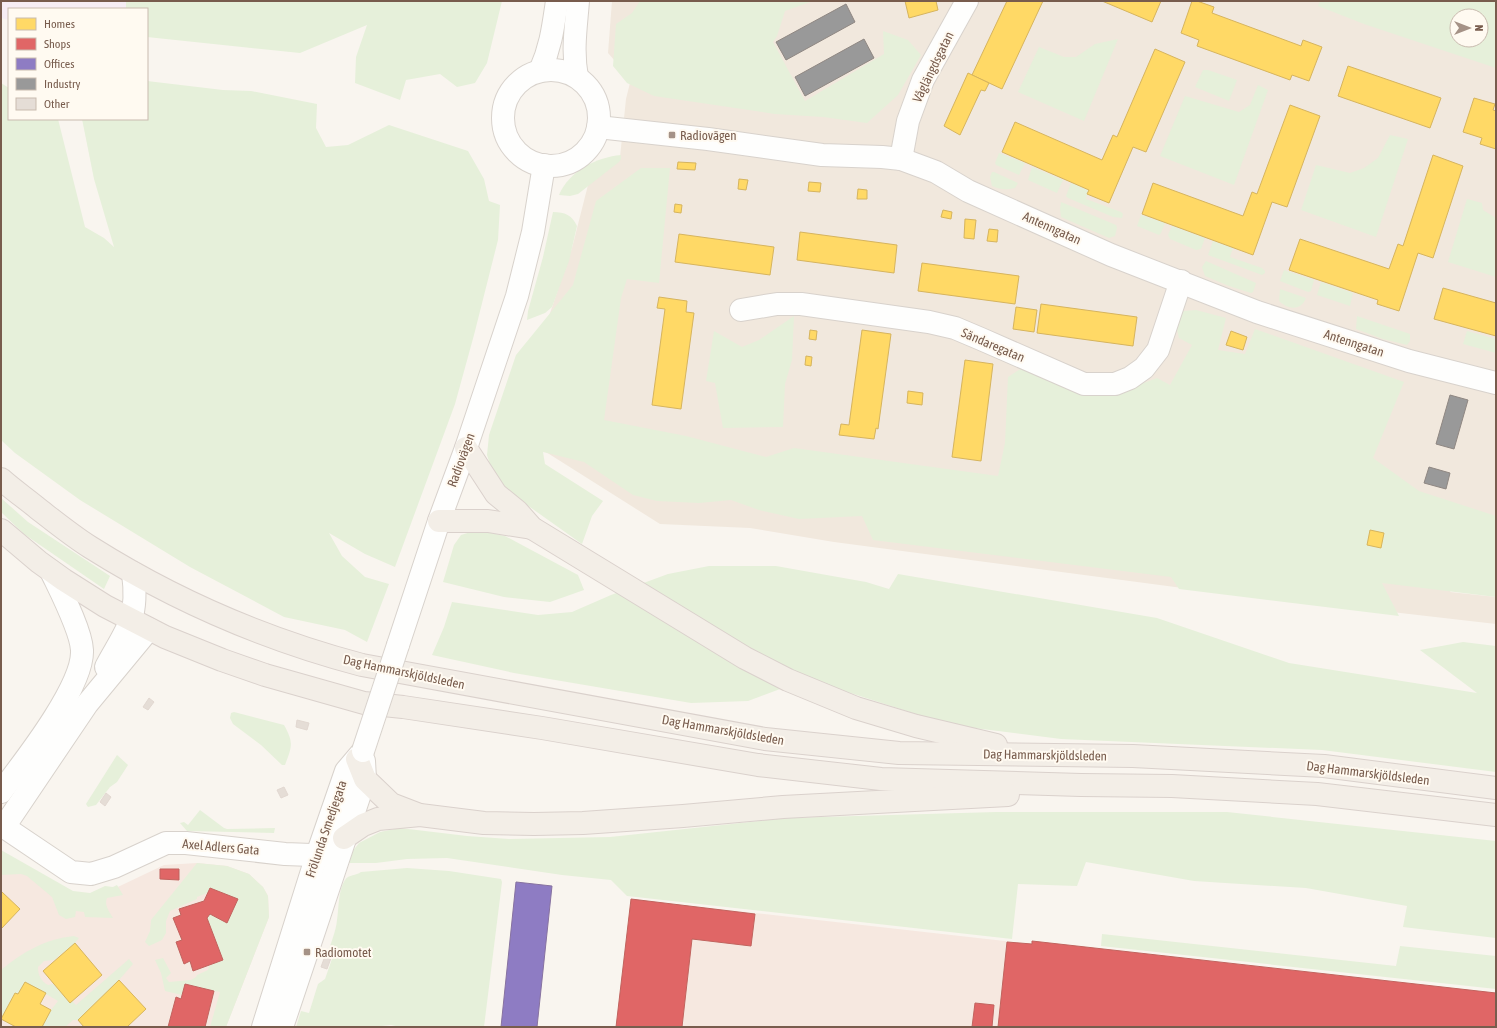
<svg xmlns="http://www.w3.org/2000/svg" width="1497" height="1028" font-family="'Asap Condensed',sans-serif">
	<rect width="100%" height="100%" fill="#f9f5ef"/>
	<path fill="#f1e8dd" fill-rule="evenodd" d="M 612,1 L 1496,1 L 1496,526 L 1450,592 L 1496,597 L 1496,624 L 1175,587 L 834,542 L 750,528 L 660,524 L 519,435 L 543,334 L 572,248 L 588,185 L 620,157 L 626,99 L 631,79 L 608,53 ZM 1457,16 L 1481,16 L 1481,40 L 1457,40 Z"/>
	<g fill="#f6e8e0">
		<path d="M 1,853 L 80,905 L 164,865 L 197,863 L 227,866 L 249,874 L 263,887 L 268,896 L 269,917 L 226,1027 L 1,1027 Z"/>
		<path d="M 631,899 L 1031,944 L 1032,941 L 1496,993 L 1496,1027 L 616,1027 Z"/>
	</g>
	<path fill="#f6edf4" d="M 1,1 L 126,1 L 126,9 L 9,9 L 9,20 L 1,18 Z"/>
	<g fill="#e6f0da" fill-rule="evenodd">
		<path d="M 126,1 L 502,1 L 487,63 L 475,83 L 457,87 L 440,74 L 406,80 L 400,100 L 355,83 L 356,57 L 367,25 L 300,53 L 147,37 L 147,9 L 126,9 Z"/>
		<path d="M 640,1 L 813,1 L 785,11 L 777,36 L 773,42 L 805,101 L 884,54 L 883,31 L 908,40 L 921,55 L 898,95 L 867,123 L 823,117 L 775,114 L 654,96 L 627,83 L 613,66 L 616,24 L 632,13 Z"/>
		<path d="M 1320,1 L 1496,1 L 1496,68 L 1364,24 L 1318,6 ZM 1457,16 L 1481,16 L 1481,40 L 1457,40 Z"/>
		<path d="M 1118,39 L 1084,121 L 1018,92 L 1039,47 L 1064,57 L 1076,57 L 1095,44 Z"/>
		<path d="M 1203,70 L 1208,70 L 1237,80 L 1229,101 L 1195,87 Z"/>
		<path d="M 147,81 L 223,90 L 251,91 L 317,104 L 316,128 L 326,147 L 348,145 L 389,125 L 468,151 L 484,179 L 489,201 L 500,205 L 498,240 L 474,335 L 455,404 L 395,567 L 365,554 L 329,533 L 342,556 L 365,577 L 389,584 L 367,642 L 345,630 L 284,617 L 190,567 L 80,500 L 15,453 L 1,440 L 1,83 L 9,88 L 9,119 L 58,119 L 85,227 L 104,238 L 114,247 L 94,179 L 82,119 L 147,119 Z"/>
		<path d="M 1258,85 L 1268,90 L 1234,185 L 1160,156 L 1185,96 L 1239,112 L 1250,105 Z"/>
		<path d="M 1390,135 L 1408,139 L 1376,237 L 1301,210 L 1316,165 L 1350,173 L 1364,168 L 1378,158 Z"/>
		<path d="M 999,153 L 1025,163 L 1019,175 L 996,165 L 995,163 Z"/>
		<path d="M 621,155 L 621,159 L 619,162 L 578,194 L 570,196 L 559,195 C 569,171 597,157 621,155 Z"/>
		<path d="M 1032,167 L 1063,180 L 1057,193 L 1028,180 Z"/>
		<path d="M 641,168 L 670,168 L 659,283 L 627,279 L 621,298 L 604,420 L 686,436 L 766,457 L 794,448 L 998,476 L 1005,443 L 1008,377 L 1022,368 L 1112,395 L 1157,378 L 1170,385 L 1192,345 L 1179,338 L 1173,312 L 1196,310 L 1226,318 L 1218,350 L 1245,354 L 1255,329 L 1404,382 L 1373,458 L 1419,491 L 1496,516 L 1496,597 L 1382,583 L 1399,616 L 1179,589 L 1171,577 L 873,540 L 862,516 L 799,519 L 759,510 L 731,500 L 699,503 L 657,501 L 633,495 L 584,462 L 543,452 L 545,464 L 603,501 L 592,516 L 582,544 L 520,500 L 494,477 L 487,455 L 489,435 L 516,355 L 573,285 L 596,201 Z"/>
		<path d="M 992,172 L 994,172 L 1018,183 L 1015,188 C 1006,190 1001,190 992,186 L 990,177 Z"/>
		<path d="M 1071,183 L 1088,190 L 1086,199 L 1121,212 L 1123,214 L 1122,218 L 1113,217 L 1068,198 L 1066,196 Z"/>
		<path d="M 1467,199 L 1482,203 L 1483,210 L 1496,218 L 1496,277 L 1448,262 Z"/>
		<path d="M 1061,202 L 1116,225 L 1117,228 L 1115,236 L 1109,238 L 1061,217 L 1060,209 Z"/>
		<path d="M 553,212 C 565,212 572,215 577,226 L 569,261 L 552,307 L 545,313 L 527,320 L 528,311 L 543,257 Z"/>
		<path d="M 1141,215 L 1165,223 L 1161,233 L 1159,235 L 1137,226 Z"/>
		<path d="M 1172,226 L 1205,238 L 1201,249 L 1196,250 L 1170,239 L 1168,235 Z"/>
		<path d="M 1213,241 L 1233,248 L 1230,257 L 1262,268 L 1265,271 L 1265,273 L 1262,275 L 1208,255 Z"/>
		<path d="M 1206,261 L 1256,283 L 1253,292 L 1251,293 L 1229,286 L 1205,276 L 1202,267 Z"/>
		<path d="M 1284,270 L 1314,280 L 1311,291 L 1308,292 L 1280,281 Z"/>
		<path d="M 1321,282 L 1353,293 L 1350,306 L 1317,295 Z"/>
		<path d="M 1280,289 L 1306,298 C 1301,311 1288,310 1279,301 Z"/>
		<path d="M 794,316 L 792,360 L 785,384 L 783,427 L 723,428 L 715,383 L 706,381 L 714,331 L 742,347 L 759,340 Z"/>
		<path d="M 1357,316 L 1410,334 L 1410,341 L 1407,345 L 1383,339 L 1356,329 Z"/>
		<path d="M 1467,331 L 1496,339 L 1496,353 L 1463,344 Z"/>
		<path d="M 1,498 L 28,522 L 110,576 L 104,589 L 24,534 L 1,512 Z"/>
		<path d="M 477,530 L 505,536 L 578,575 L 584,590 L 550,602 L 504,597 L 443,582 L 454,545 L 461,535 Z"/>
		<path d="M 709,566 L 776,566 L 866,582 L 889,589 L 898,574 L 1157,618 L 1289,663 L 1477,693 L 1420,650 L 1463,642 L 1496,646 L 1496,772 L 1322,750 L 1061,739 L 950,725 L 807,679 L 748,701 L 691,703 L 514,673 L 432,655 L 444,627 L 452,602 L 538,615 L 572,612 L 611,595 L 668,574 Z"/>
		<path d="M 234,712 L 284,725 C 294,743 292,746 285,765 L 282,765 L 261,745 L 233,724 L 230,718 L 231,713 Z"/>
		<path d="M 117,755 L 128,765 L 117,782 L 110,787 L 96,805 L 88,807 L 86,804 Z"/>
		<path d="M 200,810 L 224,828 L 227,829 L 275,828 L 274,833 L 187,831 L 180,823 L 184,822 L 188,825 Z"/>
		<path d="M 996,812 L 1227,812 L 1496,841 L 1496,938 L 1403,927 L 1407,906 L 1306,888 L 1194,881 L 1086,862 L 1077,886 L 1018,884 L 1012,939 L 627,896 L 611,880 L 562,875 L 447,858 L 407,859 L 376,863 L 347,863 L 352,852 L 359,843 L 380,832 L 400,828 L 467,836 L 509,839 L 610,837 L 786,818 Z"/>
		<path d="M 1,850 L 73,891 L 90,893 L 105,886 L 113,887 L 117,885 L 123,895 L 107,898 C 104,905 109,911 113,918 L 85,917 L 84,912 L 76,911 L 75,917 L 66,919 L 59,915 L 52,897 L 27,876 L 21,874 L 1,875 Z"/>
		<path d="M 197,863 L 227,866 L 249,874 L 263,887 L 268,896 L 269,917 L 226,1027 L 210,1027 L 220,992 L 185,984 L 182,995 L 165,991 L 161,973 L 155,960 L 163,958 L 171,973 L 166,978 L 169,982 L 191,980 L 196,977 L 197,975 L 208,970 L 209,966 L 222,960 L 207,918 L 210,914 L 227,923 L 210,888 L 207,893 L 197,897 L 197,899 L 170,911 L 166,921 L 166,933 L 162,940 L 149,946 L 145,942 L 150,931 L 151,920 Z"/>
		<path d="M 407,868 L 449,871 L 501,879 L 502,882 L 484,1027 L 400,1027 L 391,1025 L 373,1027 L 296,1027 L 301,1011 L 309,1013 L 318,984 L 325,979 L 333,956 L 328,953 C 331,942 336,931 337,920 C 339,907 338,891 345,880 C 349,874 356,876 361,872 Z"/>
		<path d="M 1102,934 L 1396,966 L 1400,946 L 1496,956 L 1496,989 L 1101,946 Z"/>
		<path d="M 74,936 L 79,938 L 75,943 L 54,960 L 44,961 L 38,967 C 38,975 41,981 48,985 L 53,984 L 70,1003 L 72,1001 L 76,1005 L 129,959 L 133,964 L 119,980 L 78,1020 L 73,1020 L 65,1027 L 42,1027 L 51,1010 L 58,1001 L 25,982 L 18,994 L 15,993 L 1,1019 L 1,970 C 23,952 45,939 74,936 Z"/>
	</g>
	<g fill="#ffd966" stroke="#d6b45e">
		<path d="M 905,1 L 936,1 L 938,10 L 909,18 Z"/>
		<path d="M 1007,1 L 1043,1 L 1002,89 L 972,75 Z"/>
		<path d="M 1102,1 L 1161,1 L 1152,22 Z"/>
		<path d="M 1192,1 L 1197,1 L 1214,7 L 1212,13 L 1301,46 L 1303,40 L 1322,47 L 1309,81 L 1292,75 L 1290,80 L 1197,46 L 1199,40 L 1181,33 Z"/>
		<path d="M 1155,49 L 1185,62 L 1146,152 L 1133,147 L 1109,203 L 1087,194 L 1089,190 L 1002,152 L 1015,122 L 1102,160 L 1113,135 L 1117,137 Z"/>
		<path d="M 1348,66 L 1441,98 L 1430,128 L 1338,96 Z"/>
		<path d="M 968,73 L 989,83 L 985,91 L 981,90 L 960,135 L 944,126 Z"/>
		<path d="M 1474,98 L 1495,104 L 1493,110 L 1496,111 L 1496,149 L 1480,144 L 1482,138 L 1463,132 Z"/>
		<path d="M 1290,105 L 1320,116 L 1287,207 L 1272,202 L 1253,255 L 1142,214 L 1153,183 L 1243,216 L 1252,192 L 1257,194 Z"/>
		<path d="M 1433,155 L 1463,166 L 1433,258 L 1418,253 L 1399,311 L 1377,304 L 1378,300 L 1289,270 L 1300,239 L 1389,269 L 1398,244 L 1403,246 Z"/>
		<path d="M 678,162 L 696,163 L 695,170 L 677,169 Z"/>
		<path d="M 739,179 L 748,180 L 746,190 L 738,189 Z"/>
		<path d="M 809,182 L 821,183 L 820,192 L 808,191 Z"/>
		<path d="M 858,189 L 867,190 L 867,199 L 857,199 Z"/>
		<path d="M 675,204 L 682,205 L 681,213 L 674,212 Z"/>
		<path d="M 943,210 L 952,212 L 951,219 L 941,217 Z"/>
		<path d="M 965,219 L 976,220 L 974,239 L 964,238 Z"/>
		<path d="M 989,229 L 998,230 L 997,242 L 987,241 Z"/>
		<path d="M 800,232 L 897,245 L 894,273 L 797,260 Z"/>
		<path d="M 679,234 L 774,247 L 770,275 L 675,262 Z"/>
		<path d="M 922,263 L 1019,276 L 1015,304 L 918,291 Z"/>
		<path d="M 1443,288 L 1496,303 L 1496,336 L 1434,319 Z"/>
		<path d="M 659,297 L 687,301 L 686,312 L 694,313 L 681,409 L 652,405 L 665,309 L 657,308 Z"/>
		<path d="M 1041,304 L 1137,317 L 1133,346 L 1037,333 Z"/>
		<path d="M 1016,307 L 1037,310 L 1034,332 L 1013,329 Z"/>
		<path d="M 810,330 L 817,331 L 816,340 L 809,339 Z"/>
		<path d="M 862,330 L 891,334 L 878,429 L 876,428 L 874,439 L 839,435 L 841,424 L 849,425 Z"/>
		<path d="M 1231,331 L 1247,337 L 1243,350 L 1226,345 Z"/>
		<path d="M 806,356 L 812,357 L 811,366 L 805,365 Z"/>
		<path d="M 965,360 L 993,364 L 981,461 L 952,457 Z"/>
		<path d="M 908,391 L 923,393 L 922,405 L 907,403 Z"/>
		<path d="M 1370,530 L 1384,533 L 1381,548 L 1367,545 Z"/>
		<path d="M 2,892 L 20,909 L 1,929 L 1,893 Z"/>
		<path d="M 75,943 L 102,975 L 70,1003 L 43,971 Z"/>
		<path d="M 119,980 L 146,1009 L 127,1027 L 84,1027 L 78,1020 Z"/>
		<path d="M 25,982 L 46,993 L 40,1004 L 51,1010 L 42,1027 L 16,1027 L 1,1019 L 15,993 L 18,994 Z"/>
	</g>
	<g fill="#e06666" stroke="#c1635e">
		<path d="M 160,869 L 179,869 L 179,880 L 160,879 Z"/>
		<path d="M 210,888 L 238,899 L 227,923 L 210,914 L 207,918 L 223,960 L 193,971 L 190,961 L 184,964 L 176,942 L 182,940 L 173,918 L 181,915 L 179,909 L 204,901 Z"/>
		<path d="M 631,899 L 755,914 L 751,946 L 692,939 L 682,1027 L 616,1027 Z"/>
		<path d="M 1032,941 L 1496,993 L 1496,1027 L 998,1027 L 1007,942 L 1032,944 Z"/>
		<path d="M 185,984 L 214,991 L 205,1027 L 168,1027 L 176,997 L 181,999 Z"/>
		<path d="M 975,1003 L 994,1005 L 992,1027 L 972,1027 Z"/>
	</g>
	<path fill="#8e7cc3" stroke="#8772a0" d="M 516,882 L 552,886 L 537,1027 L 501,1027 Z"/>
	<g fill="#999" stroke="#8f8782">
		<path d="M 846,4 L 855,22 L 786,60 L 776,42 Z"/>
		<path d="M 864,39 L 874,58 L 805,96 L 795,77 Z"/>
		<path d="M 1450,395 L 1468,400 L 1454,449 L 1436,444 Z"/>
		<path d="M 1429,467 L 1450,473 L 1446,489 L 1424,483 Z"/>
	</g>
	<g fill="#e5ddd6" stroke="#e2d8d1">
		<path d="M 149,698 L 154,702 L 148,710 L 143,707 Z"/>
		<path d="M 297,720 L 309,723 L 307,730 L 296,727 Z"/>
		<path d="M 284,787 L 288,795 L 281,798 L 277,790 Z"/>
		<path d="M 106,793 L 111,797 L 105,806 L 100,802 Z"/>
		<path d="M 325,956 L 331,958 L 327,969 L 321,967 Z"/>
	</g>
	<g fill="none" stroke-linecap="round" stroke-linejoin="round">
		<g stroke="#d8d2cc" stroke-width="24">
			<g id="minor">
				<circle cx="551" cy="118" r="48"/>
				<path d="M 540,71 C 551,46 553,28 557,1"/>
				<path d="M 577,77 C 572,51 576,27 578,1"/>
				<path d="M 598,127 L 708,139 L 822,155 L 882,157 L 901,159 L 936,172 L 968,191 L 1111,255 L 1257,312 L 1409,361 L 1496,383"/>
				<path d="M 901,159 L 908,121 L 923,80 L 967,1"/>
				<path d="M 741,310 L 777,304 L 801,304 L 929,322 L 955,328 L 981,339 L 1084,384 L 1115,384 L 1130,378 L 1144,368 L 1158,350 L 1181,281"/>
				<path d="M 398,645 L 439,521 L 466,448 L 517,296 L 533,232 L 544,165"/>
				<path d="M 106,667 C 113,653 126,634 131,619 C 136,604 135,588 133,573"/>
				<path d="M 1,792 C 23,763 84,686 82,650 C 81,630 60,590 51,571"/>
				<path d="M 1,825 L 71,872 L 91,874 L 114,867 L 166,843 L 186,843 L 285,854 L 338,856"/>
				<path d="M 4,827 L 87,704 L 149,629"/>
				<path d="M 263,1027 L 317,855 L 346,771 L 363,751"/>
				<path d="M 282,1027 L 365,779 L 364,761"/>
			</g>
		</g>
		<g stroke="#dad1cc" stroke-width="24">
			<g id="primary">
				<path d="M 466,448 L 496,494 L 517,511 L 532,528 L 745,658 L 788,680 L 856,708 L 916,726 L 996,745"/>
				<path d="M 1,479 C 12,489 25,498 36,507 C 54,521 71,535 90,547 C 174,600 267,640 362,665 L 765,739 L 899,753 L 1133,756 L 1324,766 L 1496,788"/>
				<path d="M 439,521 L 488,521 L 532,528"/>
				<path d="M 1,530 L 39,562 L 64,580 L 105,606 L 165,637 L 222,660 L 265,675 L 364,703 L 403,707 L 542,728 L 758,765 L 881,779 L 1081,785 L 1172,786 L 1317,794 L 1496,815"/>
				<path d="M 357,759 L 365,779 L 391,804 L 417,814"/>
				<path d="M 344,838 L 363,825 L 378,819 L 420,815 L 484,823 L 534,824 L 583,823 L 683,816 L 783,807 L 1008,795"/>
			</g>
		</g>
		<use href="#minor" stroke="#fefefd" stroke-width="22"/>
		<use href="#primary" stroke="#f3eee7" stroke-width="22"/>
		<g stroke="#d8d2cc" stroke-width="24" stroke-linecap="butt">
			<path id="minor-bridge" d="M 363,751 L 398,645"/>
		</g>
		<use href="#minor-bridge" stroke="#fefefd" stroke-width="22"/>
	</g>
	<g fill="#a59286" stroke="#fffaf1" stroke-width="1.5">
		<rect x="668" y="131" width="8" height="8" rx="2"/>
		<rect x="303" y="948" width="8" height="8" rx="2"/>
	</g>
	<g text-anchor="middle" dominant-baseline="central" stroke-width="4" stroke-linejoin="round" paint-order="stroke">
		<g font-size="13" fill="#785c4d" stroke="#fffaf1">
			<text transform="translate(933 67) rotate(-64)">Våglängdsgatan</text>
			<text transform="translate(1052 228) rotate(24)">Antenngatan</text>
			<text transform="translate(1354 343) rotate(18)">Antenngatan</text>
			<text transform="translate(993 345) rotate(23)">Sändaregatan</text>
			<text transform="translate(461 460) rotate(-70)">Radiovägen</text>
			<text transform="translate(404 672) rotate(12)">Dag Hammarskjöldsleden</text>
			<text transform="translate(723 730) rotate(10)">Dag Hammarskjöldsleden</text>
			<text transform="translate(1045 755) rotate(1)">Dag Hammarskjöldsleden</text>
			<text transform="translate(1368 773) rotate(7)">Dag Hammarskjöldsleden</text>
			<text transform="translate(326 829) rotate(-71)">Frölunda Smedjegata</text>
			<text transform="translate(221 847) rotate(5)">Axel Adlers Gata</text>
		</g>
		<g font-size="13" fill="#785c4d" stroke="#fffaf1" text-anchor="start">
			<text x="680" y="135">Radiovägen</text>
			<text x="315" y="952">Radiomotet</text>
		</g>
	</g>
	<rect width="1497" height="1028" fill="none" stroke="#785c4d" stroke-width="4"/>
	<rect x="8" y="8" width="140" height="112" fill="#fffaf1" stroke="#c9bbaf"/>
	<rect x="16" y="18" width="20" height="12" fill="#ffd966" stroke="#c9bbaf"/>
	<text x="44" y="28" font-size="12" fill="#785c4d">Homes</text>
	<rect x="16" y="38" width="20" height="12" fill="#e06666" stroke="#c9bbaf"/>
	<text x="44" y="48" font-size="12" fill="#785c4d">Shops</text>
	<rect x="16" y="58" width="20" height="12" fill="#8e7cc3" stroke="#c9bbaf"/>
	<text x="44" y="68" font-size="12" fill="#785c4d">Offices</text>
	<rect x="16" y="78" width="20" height="12" fill="#999999" stroke="#c9bbaf"/>
	<text x="44" y="88" font-size="12" fill="#785c4d">Industry</text>
	<rect x="16" y="98" width="20" height="12" fill="#e5ddd6" stroke="#c9bbaf"/>
	<text x="44" y="108" font-size="12" fill="#785c4d">Other</text>
	<g transform="translate(1469 28) rotate(90)"><circle r="19" fill="#fffaf1" stroke="#c9bbaf"/>
	<path d="M0-3L7 15L0 10L-7 15Z" fill="#a59286"/>
	<text y="-6" font-size="11" font-weight="bold" text-anchor="middle" fill="#785c4d">N</text>
	</g>
</svg>
